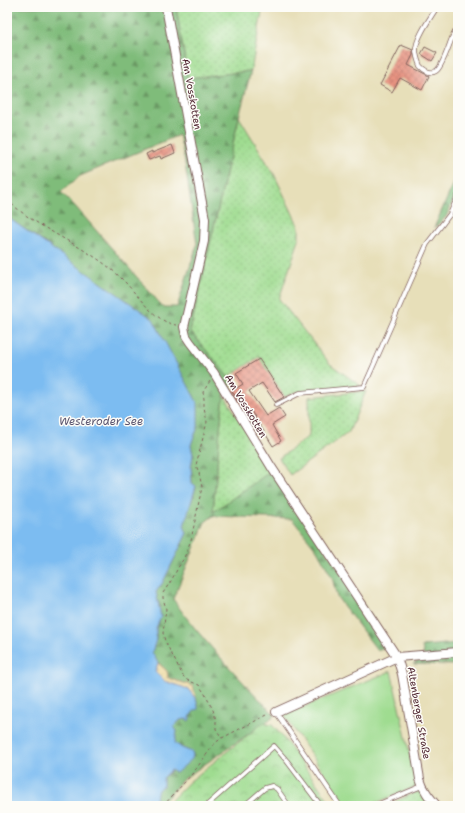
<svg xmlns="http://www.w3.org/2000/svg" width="465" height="813" font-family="'Shantell Sans',sans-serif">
	<defs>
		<pattern id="grass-dots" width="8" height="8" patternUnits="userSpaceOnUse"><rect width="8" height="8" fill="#9fdc90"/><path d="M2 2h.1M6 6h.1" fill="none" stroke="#8abc7c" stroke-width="1.8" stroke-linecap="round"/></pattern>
		<pattern id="forest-firs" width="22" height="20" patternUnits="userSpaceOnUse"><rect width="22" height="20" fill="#7fbc7a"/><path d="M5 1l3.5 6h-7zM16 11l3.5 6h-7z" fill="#6a9864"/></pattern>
		<pattern id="sand-dots" width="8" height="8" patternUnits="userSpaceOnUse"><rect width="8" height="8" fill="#eeda9e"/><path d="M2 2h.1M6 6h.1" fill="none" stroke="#cebb88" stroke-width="1.8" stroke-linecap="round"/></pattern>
		<pattern id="park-crowns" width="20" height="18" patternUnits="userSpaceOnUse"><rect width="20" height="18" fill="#9fdc90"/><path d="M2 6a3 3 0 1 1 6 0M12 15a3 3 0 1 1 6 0" fill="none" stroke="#8abc7c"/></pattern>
		<pattern id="building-cross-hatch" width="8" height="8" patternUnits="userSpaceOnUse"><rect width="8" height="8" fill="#e79381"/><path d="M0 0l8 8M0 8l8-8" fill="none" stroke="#bd776a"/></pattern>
	</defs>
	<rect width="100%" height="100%" fill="#fdfcf7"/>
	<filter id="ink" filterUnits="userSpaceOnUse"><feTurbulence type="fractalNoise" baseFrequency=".025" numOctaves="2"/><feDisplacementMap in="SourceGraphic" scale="8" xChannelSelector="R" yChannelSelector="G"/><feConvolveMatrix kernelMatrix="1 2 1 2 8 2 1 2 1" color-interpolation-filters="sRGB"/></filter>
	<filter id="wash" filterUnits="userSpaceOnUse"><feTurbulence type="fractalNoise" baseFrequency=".012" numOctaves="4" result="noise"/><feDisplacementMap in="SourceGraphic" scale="16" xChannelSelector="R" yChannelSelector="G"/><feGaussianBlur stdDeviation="0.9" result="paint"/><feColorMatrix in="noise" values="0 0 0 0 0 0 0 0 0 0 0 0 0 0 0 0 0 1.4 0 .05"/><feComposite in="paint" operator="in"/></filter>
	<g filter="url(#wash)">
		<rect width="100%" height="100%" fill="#e7dfb9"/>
		<g fill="url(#grass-dots)" stroke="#747e5e">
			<path d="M 176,7 L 263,7 L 251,71 L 188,78 Z"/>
			<path d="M 239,117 L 274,174 L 299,227 L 299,240 L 279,299 L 330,364 L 361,386 L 295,392 L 285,397 L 259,357 L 228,377 L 216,362 L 190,332 Z"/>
			<path d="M 366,391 L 349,432 L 290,475 L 279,458 L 309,436 L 309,397 Z"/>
			<path d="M 224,395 L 271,471 L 213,513 L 220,429 Z"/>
			<path d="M 421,790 L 436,806 L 385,806 Z"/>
		</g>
		<g fill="url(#forest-firs)" stroke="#646e52" fill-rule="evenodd">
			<path d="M 7,7 L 176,7 L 188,78 L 251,71 L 239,117 L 190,331 L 216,362 L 228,377 L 232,390 L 224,395 L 220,429 L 213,512 L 271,471 L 391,645 L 377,650 L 337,597 L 332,577 L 317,550 L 292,519 L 213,516 L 205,522 L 173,599 C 187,620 203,638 220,657 C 238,677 256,696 275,715 L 269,720 L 182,780 L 160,806 L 153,806 C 154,804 155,802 156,800 C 157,793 156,789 163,786 L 163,778 L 192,752 L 182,748 L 175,743 L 177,731 L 174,727 L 180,720 L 186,719 L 198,706 L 193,686 L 168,678 L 167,671 L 158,663 L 152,652 L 156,640 L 156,628 L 161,617 L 156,592 L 163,582 L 187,533 L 184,526 L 196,487 L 192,484 L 191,467 L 193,455 L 191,445 L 193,439 L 198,427 L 48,245 L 7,217 ZM 179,135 L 184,157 L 197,245 L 177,307 L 163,307 L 74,205 L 61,192 L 80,176 Z"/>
			<path d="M 458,173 L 458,190 L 446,217 L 434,228 Z"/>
			<path d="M 458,643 L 458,665 L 413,664 L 424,658 L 422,646 Z"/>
		</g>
		<path fill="url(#sand-dots)" stroke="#9c7c64" d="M 158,663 L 167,671 L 168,678 L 193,686 L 196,699 L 188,689 L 164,681 L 155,672 Z"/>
		<path fill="url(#park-crowns)" stroke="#747e5e" d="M 263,723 L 272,725 L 282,736 L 333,806 L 165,806 L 189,782 Z"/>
		<path fill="#9fdc90" stroke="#747e5e" d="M 391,671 L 417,786 L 368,806 L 347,806 L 284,715 Z"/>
		<path fill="#7cbcf1" stroke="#636e8e" d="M 7,217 L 153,319 L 198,404 L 198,427 L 193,439 L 191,445 L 193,455 L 191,467 L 192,483 L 196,486 L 184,526 L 187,533 L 163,582 L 156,592 L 161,617 L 156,628 L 156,640 L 152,652 L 158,663 L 155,672 L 164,681 L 188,689 L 196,699 L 198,706 L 198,709 C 192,711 191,715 189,721 L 186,719 L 180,720 L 174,727 L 177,731 L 175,743 L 182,748 L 192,752 L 193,755 L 192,759 L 176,773 L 171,770 L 163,778 L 163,786 C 156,789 157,793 156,800 C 156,802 154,804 153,806 L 7,806 Z"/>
		<g id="blocks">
			<g fill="url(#building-cross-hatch)">
				<path d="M 401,45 L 413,50 L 413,55 L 408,65 L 429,76 L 422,90 L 400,78 L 392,92 L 380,85 Z"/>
				<path d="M 425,47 L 437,53 L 432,61 L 421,54 Z"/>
				<path d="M 172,145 L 175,153 L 161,159 L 160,156 L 149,160 L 146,154 L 152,151 L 152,153 Z"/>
				<path d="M 259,359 L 284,397 L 275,402 L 262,383 L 249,391 L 266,416 L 279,408 L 285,417 L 272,425 L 281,441 L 273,446 L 251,411 L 246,414 L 232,391 L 243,384 L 236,373 Z"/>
			</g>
		</g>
	</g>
	<g filter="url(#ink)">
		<use href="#blocks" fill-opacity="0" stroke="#81625d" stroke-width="1"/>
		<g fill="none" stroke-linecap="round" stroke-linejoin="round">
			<g stroke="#81625d" stroke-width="5.5">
				<g id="service">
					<path d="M 437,7 C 431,17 415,39 416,50 C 416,55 418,61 420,66 C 424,70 430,75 436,71 C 442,68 449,45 452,38 C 454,34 456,30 458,27"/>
					<path d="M 276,405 L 300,393 L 364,387 L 427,244 L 450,214 L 458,196"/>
					<path d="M 276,712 L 340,806"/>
					<path d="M 206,806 L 274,746 L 287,761 L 321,806"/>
					<path d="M 244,806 L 265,788 L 272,786 L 277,789 L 289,806"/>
					<path d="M 374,806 L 422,786"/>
				</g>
			</g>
			<g stroke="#81625d" stroke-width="10">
				<g id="minor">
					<path d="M 166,7 L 205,219 L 204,241 L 184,327 L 186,336 L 190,342 L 214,373 L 272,468 L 397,657 L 276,712"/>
					<path d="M 437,806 C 430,798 423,790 420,779 L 402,674 L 397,657 L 458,652"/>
				</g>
			</g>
			<g stroke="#81625d" stroke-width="1" stroke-dasharray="3 3" stroke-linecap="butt">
				<path d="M 7,200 C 16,208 26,216 36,222 C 65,241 97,254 121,278 C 136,292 154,322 176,325"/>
				<path d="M 210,381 L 203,392 L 204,399 L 204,407 L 207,422 L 196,465 L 199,473 L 202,487 L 191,540 L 184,558 L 179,566 L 171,581 L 163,593 L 163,598 L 166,609 L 163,633 L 165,641 L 183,676 L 187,680 L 199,685 L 205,694 L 213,710 L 216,720 L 216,729 L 222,738"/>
				<path d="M 163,806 L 193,773 L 215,743 L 222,738 L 269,714"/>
			</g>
			<use href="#service" stroke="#fff" stroke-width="4"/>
			<use href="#minor" stroke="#fff" stroke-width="8"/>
		</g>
	</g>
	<g text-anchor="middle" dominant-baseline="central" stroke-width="3" stroke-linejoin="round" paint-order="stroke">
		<g font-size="10" fill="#4a1f2b" stroke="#fdfcf7">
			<text transform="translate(192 94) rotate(80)">Am Vosskotten</text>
			<text transform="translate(246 406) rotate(59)">Am Vosskotten</text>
			<text transform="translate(419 713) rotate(80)">Altenberger Straße</text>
		</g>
		<g font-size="11" font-style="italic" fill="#5c5670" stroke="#fdfcf7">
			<text x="101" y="421">Westeroder See</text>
		</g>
	</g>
	<rect width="465" height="813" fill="none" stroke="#fdfcf7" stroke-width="24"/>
</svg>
